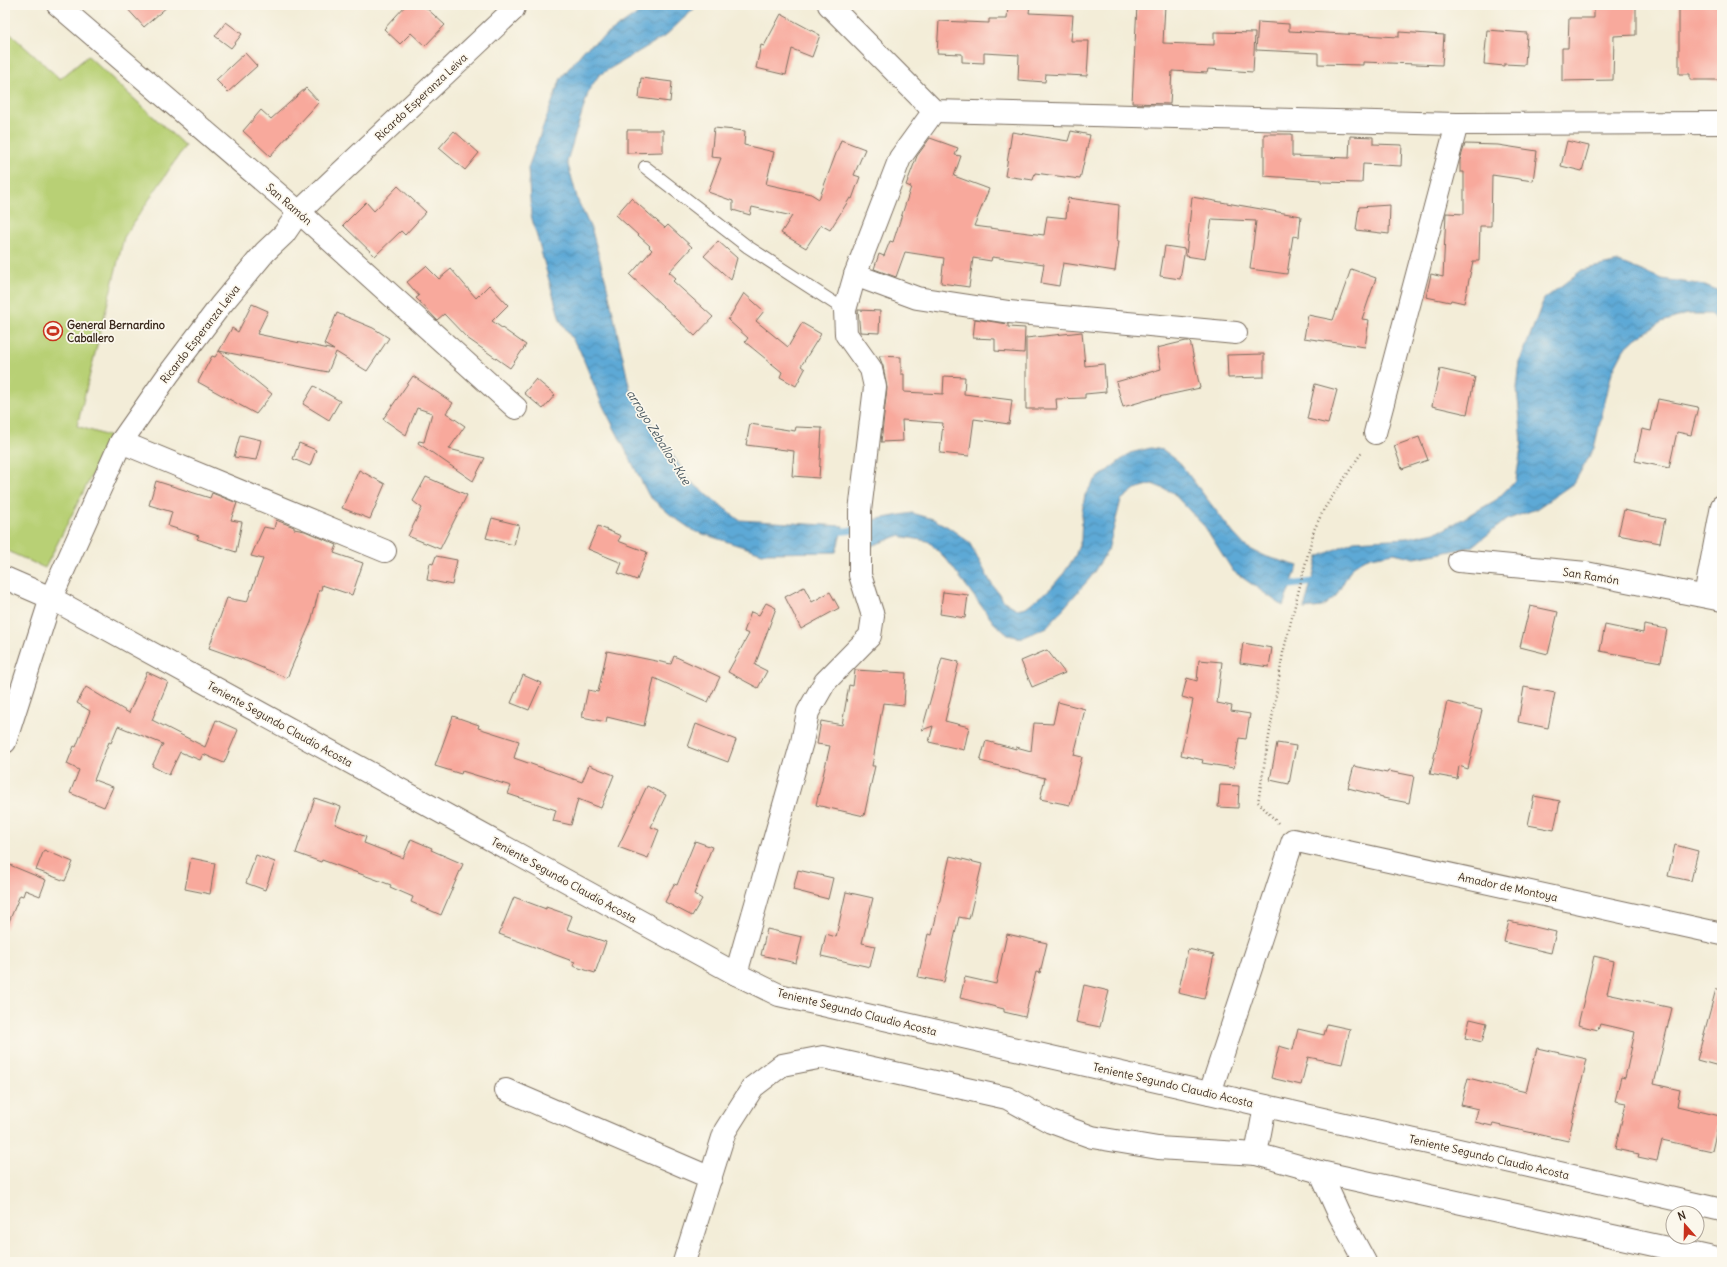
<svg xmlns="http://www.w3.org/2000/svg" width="1727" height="1267" font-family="Delius,sans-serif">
	<defs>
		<pattern id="water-waves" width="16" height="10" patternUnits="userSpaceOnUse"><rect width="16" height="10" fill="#5da9d6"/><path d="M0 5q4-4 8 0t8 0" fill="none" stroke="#4e8aad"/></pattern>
	</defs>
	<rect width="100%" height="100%" fill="#fbf7ec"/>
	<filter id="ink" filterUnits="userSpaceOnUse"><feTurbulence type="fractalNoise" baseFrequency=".025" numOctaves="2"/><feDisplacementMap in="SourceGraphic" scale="8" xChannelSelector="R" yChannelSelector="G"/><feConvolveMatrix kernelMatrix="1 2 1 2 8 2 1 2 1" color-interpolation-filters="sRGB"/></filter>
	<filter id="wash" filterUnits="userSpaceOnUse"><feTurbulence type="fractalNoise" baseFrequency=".012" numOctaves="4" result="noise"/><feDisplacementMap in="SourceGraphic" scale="16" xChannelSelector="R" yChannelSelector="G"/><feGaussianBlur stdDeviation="0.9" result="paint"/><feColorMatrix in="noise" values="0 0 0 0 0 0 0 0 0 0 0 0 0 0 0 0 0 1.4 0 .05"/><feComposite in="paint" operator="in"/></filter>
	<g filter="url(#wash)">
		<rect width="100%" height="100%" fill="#f3edd8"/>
		<path fill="#b8d074" stroke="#7a7d49" d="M 5,29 L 60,79 L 88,56 L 185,146 L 124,237 L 77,426 L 111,437 L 45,568 L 5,550 Z"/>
		<g fill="url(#water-waves)" stroke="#4c6a7a">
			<path d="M 645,5 L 698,5 L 665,36 L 599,75 L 589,90 L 567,161 L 578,201 L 592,231 L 606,282 L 631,394 L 690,481 L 739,520 L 843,526 L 836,552 L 762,553 L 694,531 L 672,516 L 649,496 L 601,402 L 580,351 L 560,320 L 531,215 L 528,168 L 561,78 L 584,50 L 637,14 Z"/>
			<path d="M 1619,262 L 1662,279 L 1705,285 L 1722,292 L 1722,326 L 1710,314 L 1687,314 L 1662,322 L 1634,340 L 1624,349 L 1612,372 L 1594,448 L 1574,483 L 1536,509 L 1506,520 L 1472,547 L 1415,558 L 1394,553 L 1371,557 L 1361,561 L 1352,567 L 1336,596 L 1322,607 L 1304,609 L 1318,557 L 1354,541 L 1407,538 L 1443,530 L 1496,500 L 1516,480 L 1522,442 L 1517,388 L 1520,362 L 1544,299 L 1582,270 Z"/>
			<path d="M 1151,448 L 1163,450 L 1178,461 L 1233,533 L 1246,547 L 1264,556 L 1298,566 L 1283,606 L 1233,571 L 1205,527 L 1172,492 L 1152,484 L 1135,489 L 1121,500 L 1108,550 L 1090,578 L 1047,627 L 1022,638 L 1008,635 L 994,623 L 947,560 L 928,541 L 898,536 L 871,546 L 872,520 L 912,513 L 933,519 L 948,527 L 969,542 L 991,583 L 1004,601 L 1017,609 L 1026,607 L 1050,589 L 1064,573 L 1075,556 L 1081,540 L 1082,512 L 1085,495 L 1094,481 L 1130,453 Z"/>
		</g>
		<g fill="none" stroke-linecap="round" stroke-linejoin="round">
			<g stroke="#5da9d6" stroke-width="7">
				<path d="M 832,532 L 881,528"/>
				<path d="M 1283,586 L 1320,581"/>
			</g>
		</g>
		<g id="blocks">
			<g fill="#f8a99c">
				<path d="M 124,5 L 169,5 L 144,27 Z"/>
				<path d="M 406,5 L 423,5 L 445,25 L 425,46 L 411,33 L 400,44 L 384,29 Z"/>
				<path d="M 1008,5 L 1030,5 L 1029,13 L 1073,15 L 1071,41 L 1089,41 L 1087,76 L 1046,74 L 1045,82 L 1018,80 L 1019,55 L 984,53 L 984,63 L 962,62 L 962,54 L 937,53 L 939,21 L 989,23 L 989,19 L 1007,19 Z"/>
				<path d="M 1137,5 L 1165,5 L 1163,43 L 1214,45 L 1214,32 L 1255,33 L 1253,72 L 1208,69 L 1207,73 L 1172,71 L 1170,104 L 1132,103 Z"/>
				<path d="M 1594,5 L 1636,6 L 1636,35 L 1614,36 L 1613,80 L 1562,81 L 1562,48 L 1568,48 L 1569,18 L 1594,18 Z"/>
				<path d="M 1679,5 L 1719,5 L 1719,80 L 1690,80 L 1690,74 L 1679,74 Z"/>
				<path d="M 781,14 L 820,35 L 812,57 L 792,49 L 786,75 L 756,68 L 761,45 L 764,46 Z"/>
				<path d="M 226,22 L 242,34 L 231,48 L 215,36 Z"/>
				<path d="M 1258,22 L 1289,24 L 1289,31 L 1399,37 L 1399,32 L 1444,35 L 1442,65 L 1363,62 L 1363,65 L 1318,64 L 1318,53 L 1256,50 Z"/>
				<path d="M 1487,30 L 1527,33 L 1525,65 L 1504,64 L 1504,66 L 1484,64 Z"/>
				<path d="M 245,53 L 257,66 L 228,92 L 216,80 Z"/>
				<path d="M 641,78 L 672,82 L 670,102 L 639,98 Z"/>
				<path d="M 306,88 L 319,102 L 270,156 L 243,131 L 261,110 L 271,119 Z"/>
				<path d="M 714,128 L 745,131 L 744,145 L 774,152 L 766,184 L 811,194 L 819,199 L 841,140 L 865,149 L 854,175 L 860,177 L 852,199 L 850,198 L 830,230 L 821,225 L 806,248 L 781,233 L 792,216 L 752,207 L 750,215 L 733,210 L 733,201 L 708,192 L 721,158 L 711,157 Z"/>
				<path d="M 627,130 L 663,130 L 663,152 L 627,153 Z"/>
				<path d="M 454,131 L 479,153 L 465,170 L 439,148 Z"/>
				<path d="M 1071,131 L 1090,135 L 1080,179 L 1035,173 L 1033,180 L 1005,176 L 1012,132 L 1068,141 Z"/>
				<path d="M 1264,134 L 1292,134 L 1292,156 L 1349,158 L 1350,136 L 1373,137 L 1373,144 L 1402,145 L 1401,166 L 1363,164 L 1362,183 L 1321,182 L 1321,180 L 1264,176 Z"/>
				<path d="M 930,138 L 958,148 L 955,155 L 961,156 L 954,176 L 989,189 L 974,226 L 1044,235 L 1047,216 L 1066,218 L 1068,198 L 1119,205 L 1117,241 L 1119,241 L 1115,271 L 1063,263 L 1059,286 L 1041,283 L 1044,264 L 992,257 L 991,261 L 973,258 L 969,287 L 941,283 L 944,258 L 905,252 L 896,277 L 874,269 L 879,254 L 884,256 L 890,241 L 893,242 L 911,187 L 906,185 L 917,156 Z"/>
				<path d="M 1567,141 L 1589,146 L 1582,171 L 1561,166 Z"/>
				<path d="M 1465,144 L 1498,145 L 1537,151 L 1533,181 L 1492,175 L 1491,226 L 1480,226 L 1479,261 L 1473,261 L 1464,303 L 1451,300 L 1450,302 L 1426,297 L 1431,274 L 1443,277 L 1446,213 L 1464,214 L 1464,172 L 1460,172 L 1460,160 Z"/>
				<path d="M 398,186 L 426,212 L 405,235 L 401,231 L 375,256 L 343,225 L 366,202 L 374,211 Z"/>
				<path d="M 1192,197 L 1301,216 L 1299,237 L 1293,236 L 1287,274 L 1250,269 L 1256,221 L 1212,219 L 1205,259 L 1186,256 Z"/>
				<path d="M 631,198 L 665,228 L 668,225 L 692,247 L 669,272 L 676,278 L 673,281 L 713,317 L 695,336 L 630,275 L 652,250 L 649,247 L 650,246 L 616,215 Z"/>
				<path d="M 1390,205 L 1389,234 L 1356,230 L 1359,207 Z"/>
				<path d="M 718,241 L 737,258 L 731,280 L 704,256 Z"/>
				<path d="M 1165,246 L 1185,249 L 1180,279 L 1160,276 Z"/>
				<path d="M 426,266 L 439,279 L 451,269 L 476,298 L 489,285 L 508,305 L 492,321 L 526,345 L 510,368 L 467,338 L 444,314 L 437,320 L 416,298 L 419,296 L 407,282 Z"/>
				<path d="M 1351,269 L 1376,278 L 1362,319 L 1369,320 L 1365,347 L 1304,338 L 1308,315 L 1333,320 Z"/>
				<path d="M 744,293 L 764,311 L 756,321 L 788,347 L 802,323 L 821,334 L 801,366 L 805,369 L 796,386 L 780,377 L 782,372 L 745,342 L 748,338 L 728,320 Z"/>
				<path d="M 252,304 L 268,311 L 257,334 L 334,350 L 324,344 L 337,313 L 373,328 L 389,338 L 367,371 L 336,352 L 328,372 L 219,351 L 232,328 L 238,332 Z"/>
				<path d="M 858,310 L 880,311 L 879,333 L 860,332 Z"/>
				<path d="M 975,319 L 1008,324 L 1008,327 L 1025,328 L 1024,353 L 995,351 L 995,339 L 973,338 Z"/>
				<path d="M 1082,332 L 1085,366 L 1104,364 L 1106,392 L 1085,394 L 1085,398 L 1056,399 L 1057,409 L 1026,409 L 1026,338 Z"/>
				<path d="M 1186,341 L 1190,341 L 1200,388 L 1154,398 L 1123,407 L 1116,382 L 1161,369 L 1157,348 Z"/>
				<path d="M 219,351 L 272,394 L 256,414 L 198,382 L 212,356 L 215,357 Z"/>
				<path d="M 1264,354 L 1264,377 L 1228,378 L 1227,355 Z"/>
				<path d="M 879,356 L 901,357 L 901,374 L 904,374 L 904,392 L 943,394 L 944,376 L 965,377 L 964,394 L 1012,400 L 1009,424 L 974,419 L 969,456 L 940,453 L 943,423 L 902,420 L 903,441 L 881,442 L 887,388 L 883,366 Z"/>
				<path d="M 1440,369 L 1475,377 L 1467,414 L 1432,406 Z"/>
				<path d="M 413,376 L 453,403 L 446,413 L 465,426 L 449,449 L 485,458 L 473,481 L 418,443 L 419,441 L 424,442 L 432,413 L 417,408 L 406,435 L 383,419 Z"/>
				<path d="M 536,379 L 555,395 L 543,409 L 524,393 Z"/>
				<path d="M 1315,384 L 1337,390 L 1328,424 L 1307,419 Z"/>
				<path d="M 314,386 L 340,401 L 329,420 L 303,404 Z"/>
				<path d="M 1658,399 L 1698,407 L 1691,435 L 1677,432 L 1669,468 L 1635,461 L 1642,429 L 1651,431 Z"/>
				<path d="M 750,424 L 795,431 L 796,427 L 822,428 L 819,478 L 792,476 L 794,451 L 746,445 Z"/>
				<path d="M 240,435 L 261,440 L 256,460 L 234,457 Z"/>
				<path d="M 1419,437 L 1428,460 L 1402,469 L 1394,446 Z"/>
				<path d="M 299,443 L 316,450 L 310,466 L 293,459 Z"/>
				<path d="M 359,470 L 385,484 L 370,519 L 342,508 Z"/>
				<path d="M 426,477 L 467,495 L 440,549 L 408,536 L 422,508 L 413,501 Z"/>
				<path d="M 156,481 L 210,498 L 212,493 L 237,503 L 231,520 L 242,522 L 236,552 L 197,539 L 199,536 L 168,526 L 172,512 L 149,505 Z"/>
				<path d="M 1624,510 L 1665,519 L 1660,543 L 1618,535 Z"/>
				<path d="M 492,518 L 519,525 L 514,545 L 486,538 Z"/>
				<path d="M 276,520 L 294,527 L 294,529 L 305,531 L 337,545 L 334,553 L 363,563 L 352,595 L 322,585 L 321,590 L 319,590 L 311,622 L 287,678 L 246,661 L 209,648 L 227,598 L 247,602 L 263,559 L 251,556 L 264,527 L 274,529 Z"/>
				<path d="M 598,526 L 621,536 L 618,541 L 647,552 L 637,580 L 618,573 L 622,563 L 588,549 Z"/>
				<path d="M 436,556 L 457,560 L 452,585 L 427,580 L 430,563 L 433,564 Z"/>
				<path d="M 804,587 L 812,602 L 830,592 L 839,608 L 801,629 L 785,597 Z"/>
				<path d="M 943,592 L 968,595 L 965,618 L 940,614 Z"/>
				<path d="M 766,603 L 776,608 L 755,665 L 767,671 L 758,688 L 728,672 L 749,634 L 744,632 L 751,612 L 759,615 Z"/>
				<path d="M 1530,606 L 1558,612 L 1548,654 L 1520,647 Z"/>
				<path d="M 1605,625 L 1643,633 L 1644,625 L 1667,629 L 1661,662 L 1600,651 Z"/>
				<path d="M 1243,643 L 1272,648 L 1269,667 L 1240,663 Z"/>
				<path d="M 1047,650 L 1065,673 L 1032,687 L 1021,661 Z"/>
				<path d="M 607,651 L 671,664 L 674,656 L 720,677 L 708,702 L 654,678 L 644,726 L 607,717 L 606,722 L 582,717 L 588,690 L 598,692 Z"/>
				<path d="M 942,658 L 959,662 L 945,721 L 969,727 L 964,750 L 929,742 L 933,726 L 922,730 Z"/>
				<path d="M 1199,660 L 1222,662 L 1217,703 L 1232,706 L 1231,711 L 1250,714 L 1246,739 L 1239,738 L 1234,768 L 1202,763 L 1203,760 L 1181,755 L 1193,700 L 1182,697 L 1187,678 L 1197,681 Z"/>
				<path d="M 855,670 L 906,673 L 904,705 L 883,703 L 872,766 L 875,766 L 864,816 L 816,805 L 830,746 L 817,744 L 821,721 L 842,725 L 849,685 L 853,686 Z"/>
				<path d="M 147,672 L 168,682 L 152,720 L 205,747 L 216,720 L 238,730 L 224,763 L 203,754 L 200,760 L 180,752 L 169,775 L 152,766 L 163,744 L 118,726 L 111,743 L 109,742 L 94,780 L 113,787 L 104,807 L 70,793 L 79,770 L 67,764 L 74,746 L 76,747 L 90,711 L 77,703 L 86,687 L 129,713 Z"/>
				<path d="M 523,675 L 541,683 L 529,710 L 511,703 Z"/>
				<path d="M 1524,687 L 1555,693 L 1548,728 L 1518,722 Z"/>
				<path d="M 1058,702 L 1085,709 L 1074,755 L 1082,757 L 1070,805 L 1040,799 L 1045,778 L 980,761 L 986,741 L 1016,749 L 1016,747 L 1031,751 L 1034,723 L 1053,724 Z"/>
				<path d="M 1447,702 L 1482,710 L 1468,769 L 1459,766 L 1457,779 L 1430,774 Z"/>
				<path d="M 453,716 L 479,725 L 478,728 L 519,741 L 514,758 L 582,782 L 589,765 L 614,775 L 601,808 L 578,799 L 571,825 L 553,821 L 556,810 L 508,794 L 511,786 L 462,771 L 461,774 L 435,766 Z"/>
				<path d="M 696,724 L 736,740 L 728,762 L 688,747 Z"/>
				<path d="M 1277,743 L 1296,746 L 1289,784 L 1270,780 Z"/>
				<path d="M 1354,766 L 1387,773 L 1388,771 L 1414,776 L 1409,803 L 1383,798 L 1383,797 L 1348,788 Z"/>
				<path d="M 1220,785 L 1239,786 L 1238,808 L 1218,807 Z"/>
				<path d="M 647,786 L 666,795 L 651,827 L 659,830 L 648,858 L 618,847 Z"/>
				<path d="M 1534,796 L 1560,801 L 1554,830 L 1528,825 Z"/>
				<path d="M 315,798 L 341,807 L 335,824 L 366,837 L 364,843 L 403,858 L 411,839 L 432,848 L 431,850 L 463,864 L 441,915 L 411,902 L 413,897 L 390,887 L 391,885 L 322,860 L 321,862 L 296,853 Z"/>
				<path d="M 695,841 L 712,847 L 694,894 L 702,899 L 692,916 L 665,902 L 674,884 L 677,885 Z"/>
				<path d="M 1675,845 L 1698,851 L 1691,881 L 1668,876 Z"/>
				<path d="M 44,850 L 73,862 L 65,881 L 36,870 Z"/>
				<path d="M 256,855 L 275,862 L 265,890 L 246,883 Z"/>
				<path d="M 950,856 L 982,864 L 969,919 L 959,917 L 944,982 L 918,977 L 928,934 L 932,935 Z"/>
				<path d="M 191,858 L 215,863 L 210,894 L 185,889 Z"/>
				<path d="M 5,863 L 46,880 L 40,896 L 25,890 L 23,896 L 20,895 L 6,929 Z"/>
				<path d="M 798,870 L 833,878 L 828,899 L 793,890 Z"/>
				<path d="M 846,892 L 873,898 L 862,943 L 875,946 L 870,967 L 821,956 L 826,934 L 836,937 Z"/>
				<path d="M 514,897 L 546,909 L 546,907 L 572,916 L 567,929 L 606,942 L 595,973 L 573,966 L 575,962 L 499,934 Z"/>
				<path d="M 1509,921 L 1556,932 L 1551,953 L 1504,942 Z"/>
				<path d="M 767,929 L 802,937 L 796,963 L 761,955 Z"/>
				<path d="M 1007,934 L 1047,943 L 1040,973 L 1036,972 L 1025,1017 L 1004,1012 L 1004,1009 L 960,998 L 965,977 L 996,984 Z"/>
				<path d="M 1188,949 L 1214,955 L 1204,999 L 1178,993 Z"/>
				<path d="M 1594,956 L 1614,961 L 1607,994 L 1672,1008 L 1654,1084 L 1680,1090 L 1677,1106 L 1720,1116 L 1712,1151 L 1662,1140 L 1657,1161 L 1638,1157 L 1639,1154 L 1615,1149 L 1626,1103 L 1615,1101 L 1621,1077 L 1625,1078 L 1635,1032 L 1600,1024 L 1598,1030 L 1578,1025 Z"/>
				<path d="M 1084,985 L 1109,991 L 1100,1027 L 1076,1022 Z"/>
				<path d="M 1716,989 L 1722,989 L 1722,1055 L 1719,1066 L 1697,1060 Z"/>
				<path d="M 1470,1019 L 1487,1023 L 1482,1042 L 1465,1038 Z"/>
				<path d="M 1327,1024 L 1350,1029 L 1342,1064 L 1308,1057 L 1301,1085 L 1271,1078 L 1279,1046 L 1293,1050 L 1298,1029 L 1324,1035 Z"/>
				<path d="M 1537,1048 L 1587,1059 L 1568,1141 L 1493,1124 L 1492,1126 L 1475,1122 L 1478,1109 L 1461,1105 L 1468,1078 L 1526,1092 Z"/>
			</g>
		</g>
	</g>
	<g filter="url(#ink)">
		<use href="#blocks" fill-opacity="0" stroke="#7b6e5f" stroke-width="1"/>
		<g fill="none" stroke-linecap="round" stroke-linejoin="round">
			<g stroke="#7b6e5f" stroke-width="14">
				<path id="lane" d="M 645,167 L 748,247 L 845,310"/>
			</g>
			<g stroke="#7b6e5f" stroke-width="24">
				<g id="street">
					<path d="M 58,5 L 299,212 L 516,408"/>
					<path d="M 829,5 L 934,111 L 1457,124 L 1722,123"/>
					<path d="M 855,275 L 917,298 L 1009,312 L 1236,333"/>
					<path d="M 1375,433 L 1457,124"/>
					<path d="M 121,442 L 385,551"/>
					<path d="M 1459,561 L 1586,573 L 1722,600"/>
					<path d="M 5,578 L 51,598 L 736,974 L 779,995 L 1722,1210"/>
					<path d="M 1705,596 L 1722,506"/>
					<path d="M 5,742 L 51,598 L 121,442 L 168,375 L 220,306 L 265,252 L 284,234 L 299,212 L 513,10 L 515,5"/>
					<path d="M 736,974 L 802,742 L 808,712 L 825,682 L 870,636 L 873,616 L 860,575 L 860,511 L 875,387 L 871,369 L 846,334 L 845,310 L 855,275 L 900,158 L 934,111"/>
					<path d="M 506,1090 L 711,1178"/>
					<path d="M 1210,1093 L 1293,840 L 1722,934"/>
					<path d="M 1256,1154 L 1265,1106"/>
					<path d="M 1320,1172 L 1339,1214 L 1365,1262"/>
					<path d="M 684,1262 L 725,1131 L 753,1087 L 782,1065 L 823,1057 L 1007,1098 L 1051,1122 L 1092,1137 L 1158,1148 L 1256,1154 L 1320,1172 L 1722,1260"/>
				</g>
			</g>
			<path stroke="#7b6e5f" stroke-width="2.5" stroke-dasharray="1 3" stroke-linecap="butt" d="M 1278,823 L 1258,802 L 1283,653 L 1314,530 L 1324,509 L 1362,452"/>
			<use href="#lane" stroke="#fff" stroke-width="12"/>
			<use href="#street" stroke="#fff" stroke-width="22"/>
		</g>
	</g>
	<defs>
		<g id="stadium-ring" transform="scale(1)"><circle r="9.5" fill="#fbf7ec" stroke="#c8321e" stroke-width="1.5"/><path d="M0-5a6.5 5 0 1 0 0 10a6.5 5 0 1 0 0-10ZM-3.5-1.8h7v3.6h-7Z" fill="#c8321e"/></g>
	</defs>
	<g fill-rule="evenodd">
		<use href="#stadium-ring" x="53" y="331"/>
	</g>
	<g text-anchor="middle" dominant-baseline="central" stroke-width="3.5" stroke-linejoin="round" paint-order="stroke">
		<g font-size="11" fill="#3b2a1e" stroke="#fbf7ec">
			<text transform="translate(421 97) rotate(-43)">Ricardo Esperanza Leiva</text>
			<text transform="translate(289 204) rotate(41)">San Ramón</text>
			<text transform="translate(200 334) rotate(-52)">Ricardo Esperanza Leiva</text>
			<text transform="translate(1591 576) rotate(9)">San Ramón</text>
			<text transform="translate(280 724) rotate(29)">Teniente Segundo Claudio Acosta</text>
			<text transform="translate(564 880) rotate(29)">Teniente Segundo Claudio Acosta</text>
			<text transform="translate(1508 887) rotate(12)">Amador de Montoya</text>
			<text transform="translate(857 1012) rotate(14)">Teniente Segundo Claudio Acosta</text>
			<text transform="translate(1173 1085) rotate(13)">Teniente Segundo Claudio Acosta</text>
			<text transform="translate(1489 1157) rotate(13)">Teniente Segundo Claudio Acosta</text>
		</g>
		<g font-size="11" font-weight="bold" fill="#3b2a1e" stroke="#fbf7ec" text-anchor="start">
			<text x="67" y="325">General Bernardino<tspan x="67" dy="13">Caballero</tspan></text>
		</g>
		<g font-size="12" font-style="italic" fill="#47565e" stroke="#fbf7ec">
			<text transform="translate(659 437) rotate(58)">arroyo Zeballos-Kue</text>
		</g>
	</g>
	<rect width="1727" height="1267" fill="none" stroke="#fbf7ec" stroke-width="20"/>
	<g transform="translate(1685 1225) rotate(340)"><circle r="19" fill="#fbf7ec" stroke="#aea59a"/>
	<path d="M0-3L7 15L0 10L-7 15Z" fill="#c8321e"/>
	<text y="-6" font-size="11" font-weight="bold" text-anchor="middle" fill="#3b2a1e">N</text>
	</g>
</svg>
